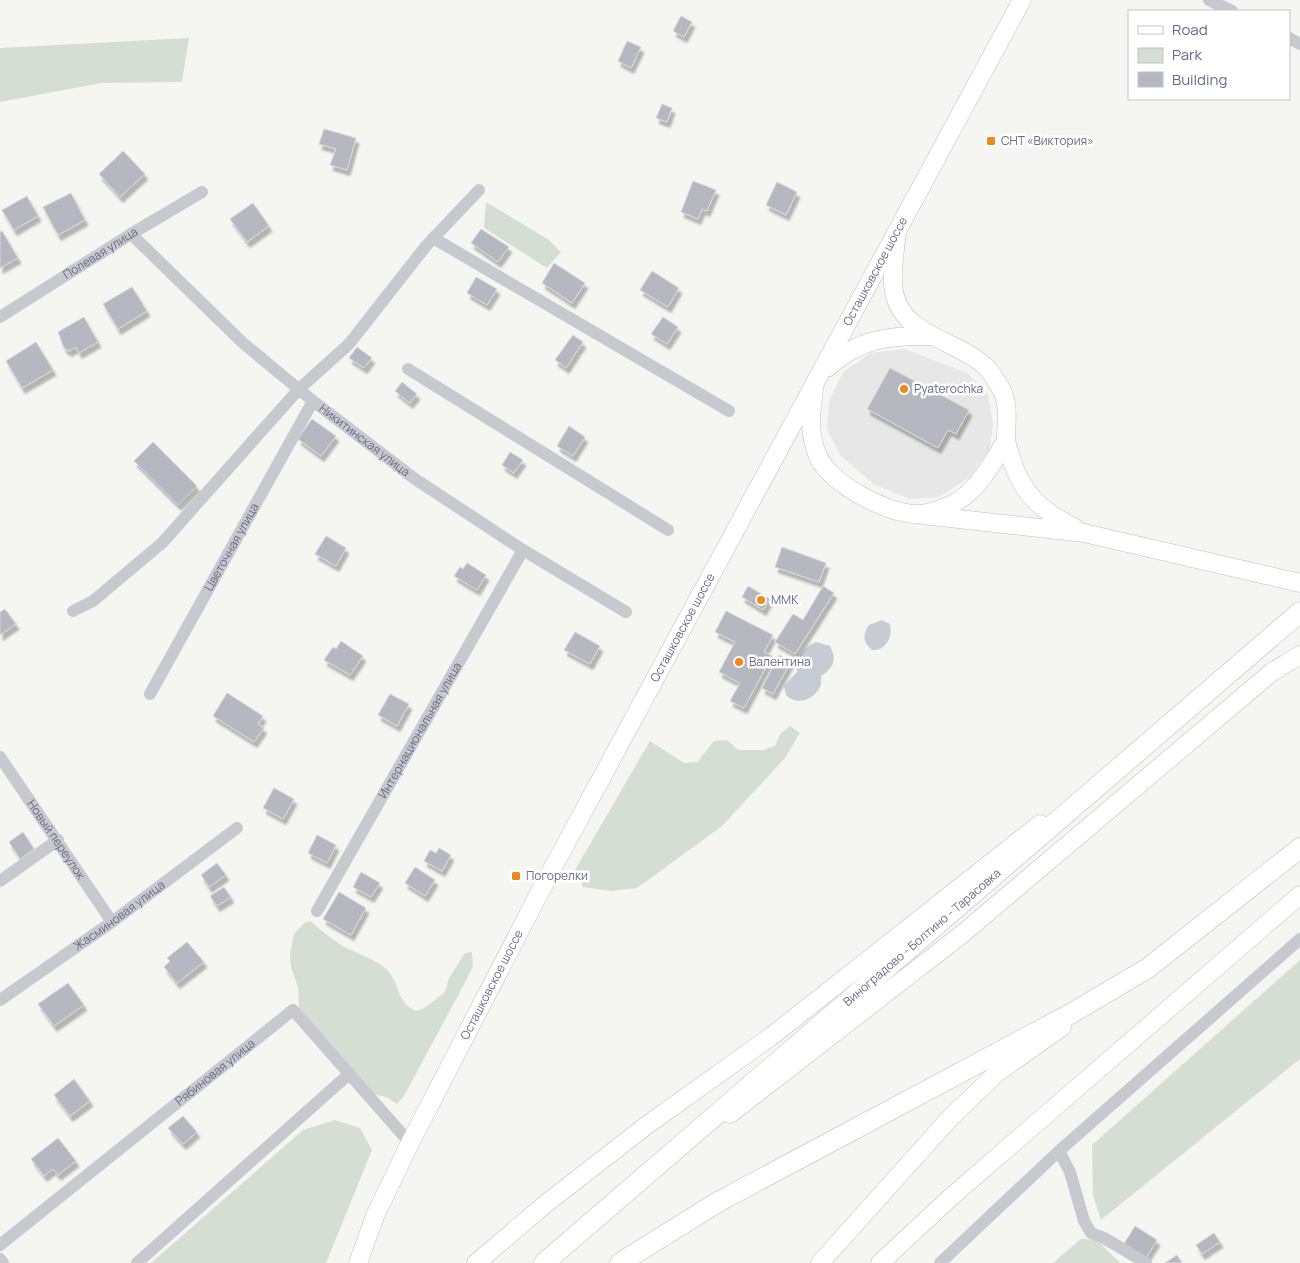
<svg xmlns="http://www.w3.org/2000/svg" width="1300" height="1263" font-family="Manrope,sans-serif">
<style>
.built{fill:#e6e7e6}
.green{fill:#d5ded3}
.water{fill:#c7ccd4}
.building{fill:#b5b8c0;stroke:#d7d8d5;filter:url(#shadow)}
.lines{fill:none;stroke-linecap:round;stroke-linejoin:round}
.secondary-casing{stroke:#bcbec4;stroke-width:19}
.primary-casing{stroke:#babcc1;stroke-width:21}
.minor{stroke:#c8c9ce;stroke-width:12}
.secondary{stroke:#fff;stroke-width:18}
.primary{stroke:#fff;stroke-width:20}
.poi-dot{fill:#ee891b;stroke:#fff;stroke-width:2}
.labels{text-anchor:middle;stroke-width:5;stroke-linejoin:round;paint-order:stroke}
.poi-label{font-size:12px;fill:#636c86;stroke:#fff;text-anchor:start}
.street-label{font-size:12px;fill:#636c86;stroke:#fff}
</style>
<defs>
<filter id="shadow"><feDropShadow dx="3" dy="5.5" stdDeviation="1" flood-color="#0004"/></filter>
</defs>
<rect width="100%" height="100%" fill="#f5f6f2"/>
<path class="built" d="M905,349L967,373L988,395L993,424L990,449L970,477L939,497L910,499L875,485L841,456L827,429L829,401L843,372L871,353Z"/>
<path class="green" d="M189,38L182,82L101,83L0,102V48Z
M486,202L549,240L561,252L547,268L484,228Z
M790,726L800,733L785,758L721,827L637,888L611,891L583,887L575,870L650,741L684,763L697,762L714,741L727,740L738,750H763L775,746L780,734Z
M310,921C320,929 330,938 341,945C355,953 374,958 386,969C400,982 396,1003 416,1011L423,1009L445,992L449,978L465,953L472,952L473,966L470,973L404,1096L397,1104L386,1097L359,1091L299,1009L298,987L291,967L290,954L294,934L304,923Z
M1300,960V1059L1101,1220L1093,1195L1092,1145Z
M335,1120L360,1128L372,1150L326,1263H151L303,1130Z
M1081,1239L1097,1240L1120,1263H1053Z"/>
<path class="water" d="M882,620L890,624C893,637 886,651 872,650C863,642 862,635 869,625Z
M816,642L830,646C837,659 834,668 821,676V685C815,699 798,707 786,695L784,686L797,672C795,658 804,647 816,642Z"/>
<path class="building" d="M681,16L692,22L684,37L673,31Z
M627,41L641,47L631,68L618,61Z
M662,104L672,108L667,122L656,118Z
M324,129L356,138L347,170L330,165L336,149L319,144Z
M123,151L145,174L120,197L99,174Z
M693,181L716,190L707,211L702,209L698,219L681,212Z
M777,182L797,192L786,215L766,205Z
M71,193L85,220L58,235L43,207Z
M27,196L38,216L14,230L2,210Z
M253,203L269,226L247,242L230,219Z
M481,229L509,247L498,262L471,243Z
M2,231L18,258L0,268V232Z
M554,263L585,283L572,303L542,283Z
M652,271L679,288L668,307L640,290Z
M476,277L497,289L487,305L467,293Z
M132,287L147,311L118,329L103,304Z
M84,317L98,342L79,353L76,347L69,351L64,348L58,332Z
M663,317L678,327L667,344L651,334Z
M573,335L583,342L566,368L555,360Z
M36,342L53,370L22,388L6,361Z
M357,347L372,358L364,368L349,358Z
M890,368L969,410L956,434L948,430L938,448L867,409Z
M402,382L417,394L410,403L395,391Z
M312,419L336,436L321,456L298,439Z
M569,426L585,437L573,456L557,446Z
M153,442L197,486L178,505L134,461Z
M510,452L523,460L514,473L502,465Z
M326,536L346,548L336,566L315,554Z
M782,547L826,563L819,582L775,567Z
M467,563L486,575L477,590L454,576L460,567L463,569Z
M748,586L770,599L763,610L742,597Z
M823,586L834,593L795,654L775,642L793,614L803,620Z
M5,609L16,624L0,635V612Z
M726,611L773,635L764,652L772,656L744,708L730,701L740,683L719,672L735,642L715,632Z
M575,632L600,646L590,664L564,650Z
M341,641L363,656L350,675L324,660L333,647L336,649Z
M779,655L791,661L773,694L762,688Z
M227,693L263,716L258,724L264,728L254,742L213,716Z
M390,694L409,704L397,726L378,715Z
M274,788L294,799L283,819L263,808Z
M23,832L34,849L20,859L9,842Z
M317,835L336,845L327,863L308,853Z
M439,848L451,855L442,871L424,861L430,850L436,853Z
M217,863L226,875L209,887L201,875Z
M415,867L435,880L425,896L405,883Z
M361,872L380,883L371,897L353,887Z
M224,887L231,897L217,906L210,896Z
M339,892L366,908L351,935L323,919Z
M187,942L204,962L177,983L164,967L170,961L167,958Z
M68,983L84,1005L54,1026L38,1004Z
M74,1079L90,1101L70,1116L54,1095Z
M183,1116L197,1132L183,1144L168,1128Z
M58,1138L76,1161L58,1175L53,1169L44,1176L31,1159Z
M1135,1226L1157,1240L1146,1258L1124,1244Z
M1214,1233L1220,1242L1202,1254L1196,1245Z
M1177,1255L1182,1263H1165Z"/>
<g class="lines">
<g class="secondary-casing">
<g id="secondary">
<path d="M896,238C895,253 892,269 893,284C896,335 954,338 985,366C991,371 996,381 1000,387C1010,403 1006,423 1006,440C1007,446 1010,452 1011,458C1023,496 1042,511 1075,528"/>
<path d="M827,368C858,339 889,335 930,336"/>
<path d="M814,389C811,414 808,432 818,456C829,483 887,514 916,514C926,515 947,507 956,502C980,488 992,463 1006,441"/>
<path d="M923,515L1084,533L1300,583"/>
<path d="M730,1114L961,935L1272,672L1300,655"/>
<path id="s8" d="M358,1263L375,1216L410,1143L543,886L1022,0"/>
<path d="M476,1263L548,1202L647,1125L773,1035L1040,824"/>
<path d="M820,1263L950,1118L997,1073L1062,1027"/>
<path d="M880,1263L951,1197L1300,895"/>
</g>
</g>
<g class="primary-casing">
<g id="primary">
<path id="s9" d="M544,1263L1300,612"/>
<path d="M620,1263L718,1202L1072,1013L1148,968L1300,848"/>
</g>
</g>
<g class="minor">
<path d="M1209,0L1232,11"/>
<path d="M1289,38L1300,44"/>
<path id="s1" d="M131,234L243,343L313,401L415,479L523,550L626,612"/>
<path d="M433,238L729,411"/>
<path id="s2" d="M0,317L131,234L202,192"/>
<path d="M408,369L668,530"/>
<path d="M73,611L93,601L162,543L299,389L349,344L426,246L479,190"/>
<path id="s3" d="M150,694L313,401"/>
<path id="s4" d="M0,757L112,922"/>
<path d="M0,881L58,840"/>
<path id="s5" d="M317,911L523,550"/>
<path id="s6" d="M0,1000L112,922L237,828"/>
<path d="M1059,1151L1070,1172L1084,1221L1091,1233L1104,1238L1146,1263"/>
<path id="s7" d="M0,1245L293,1010L410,1143"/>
<path d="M0,1259L3,1263"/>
<path d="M137,1263L349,1074"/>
<path d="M940,1263L1059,1151L1300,939"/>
</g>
<use href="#secondary" class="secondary"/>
<use href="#primary" class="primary"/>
</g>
<g class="poi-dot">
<rect x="986" y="136" width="10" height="10" rx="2.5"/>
<circle cx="904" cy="389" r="5"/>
<circle cx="761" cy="600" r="5"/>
<circle cx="739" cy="662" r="5"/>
<rect x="511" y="871" width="10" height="10" rx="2.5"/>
</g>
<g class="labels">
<g class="poi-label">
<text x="1001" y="145">СНТ «Виктория»</text>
<text x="914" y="393">Pyaterochka</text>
<text x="771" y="604">ММК</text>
<text x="749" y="666">Валентина</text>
<text x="526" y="880">Погорелки</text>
</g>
<g class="street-label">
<text dy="4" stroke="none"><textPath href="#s2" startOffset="119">Полевая улица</textPath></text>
<text dy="4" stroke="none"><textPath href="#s8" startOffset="1119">Осташковское шоссе</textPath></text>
<text dy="4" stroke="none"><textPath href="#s1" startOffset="312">Никитинская улица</textPath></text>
<text dy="4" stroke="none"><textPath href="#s3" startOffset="168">Цветочная улица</textPath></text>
<text dy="4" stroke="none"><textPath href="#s8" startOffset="714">Осташковское шоссе</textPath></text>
<text dy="4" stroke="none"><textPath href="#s5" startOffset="208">Интернациональная улица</textPath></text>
<text dy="4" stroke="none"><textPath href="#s4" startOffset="100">Новый переулок</textPath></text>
<text dy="4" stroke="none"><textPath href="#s6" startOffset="146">Жасминовая улица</textPath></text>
<text dy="4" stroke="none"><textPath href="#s9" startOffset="499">Виноградово - Болтино - Тарасовка</textPath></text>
<text dy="4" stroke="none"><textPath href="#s8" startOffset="309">Осташковское шоссе</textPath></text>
<text dy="4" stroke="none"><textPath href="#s7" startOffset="276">Рябиновая улица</textPath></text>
</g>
</g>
<rect x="1128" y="10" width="162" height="90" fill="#ffffff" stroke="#c1c4cf"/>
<rect x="1138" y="26" width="25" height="8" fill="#ffffff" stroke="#c1c4cf"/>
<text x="1172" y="35" font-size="15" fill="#636c86">Road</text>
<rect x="1138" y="48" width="25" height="15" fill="#d5ded3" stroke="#c1c4cf"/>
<text x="1172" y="60" font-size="15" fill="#636c86">Park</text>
<rect x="1138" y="72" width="25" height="15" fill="#b5b8c0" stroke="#c1c4cf"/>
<text x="1172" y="85" font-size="15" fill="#636c86">Building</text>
</svg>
